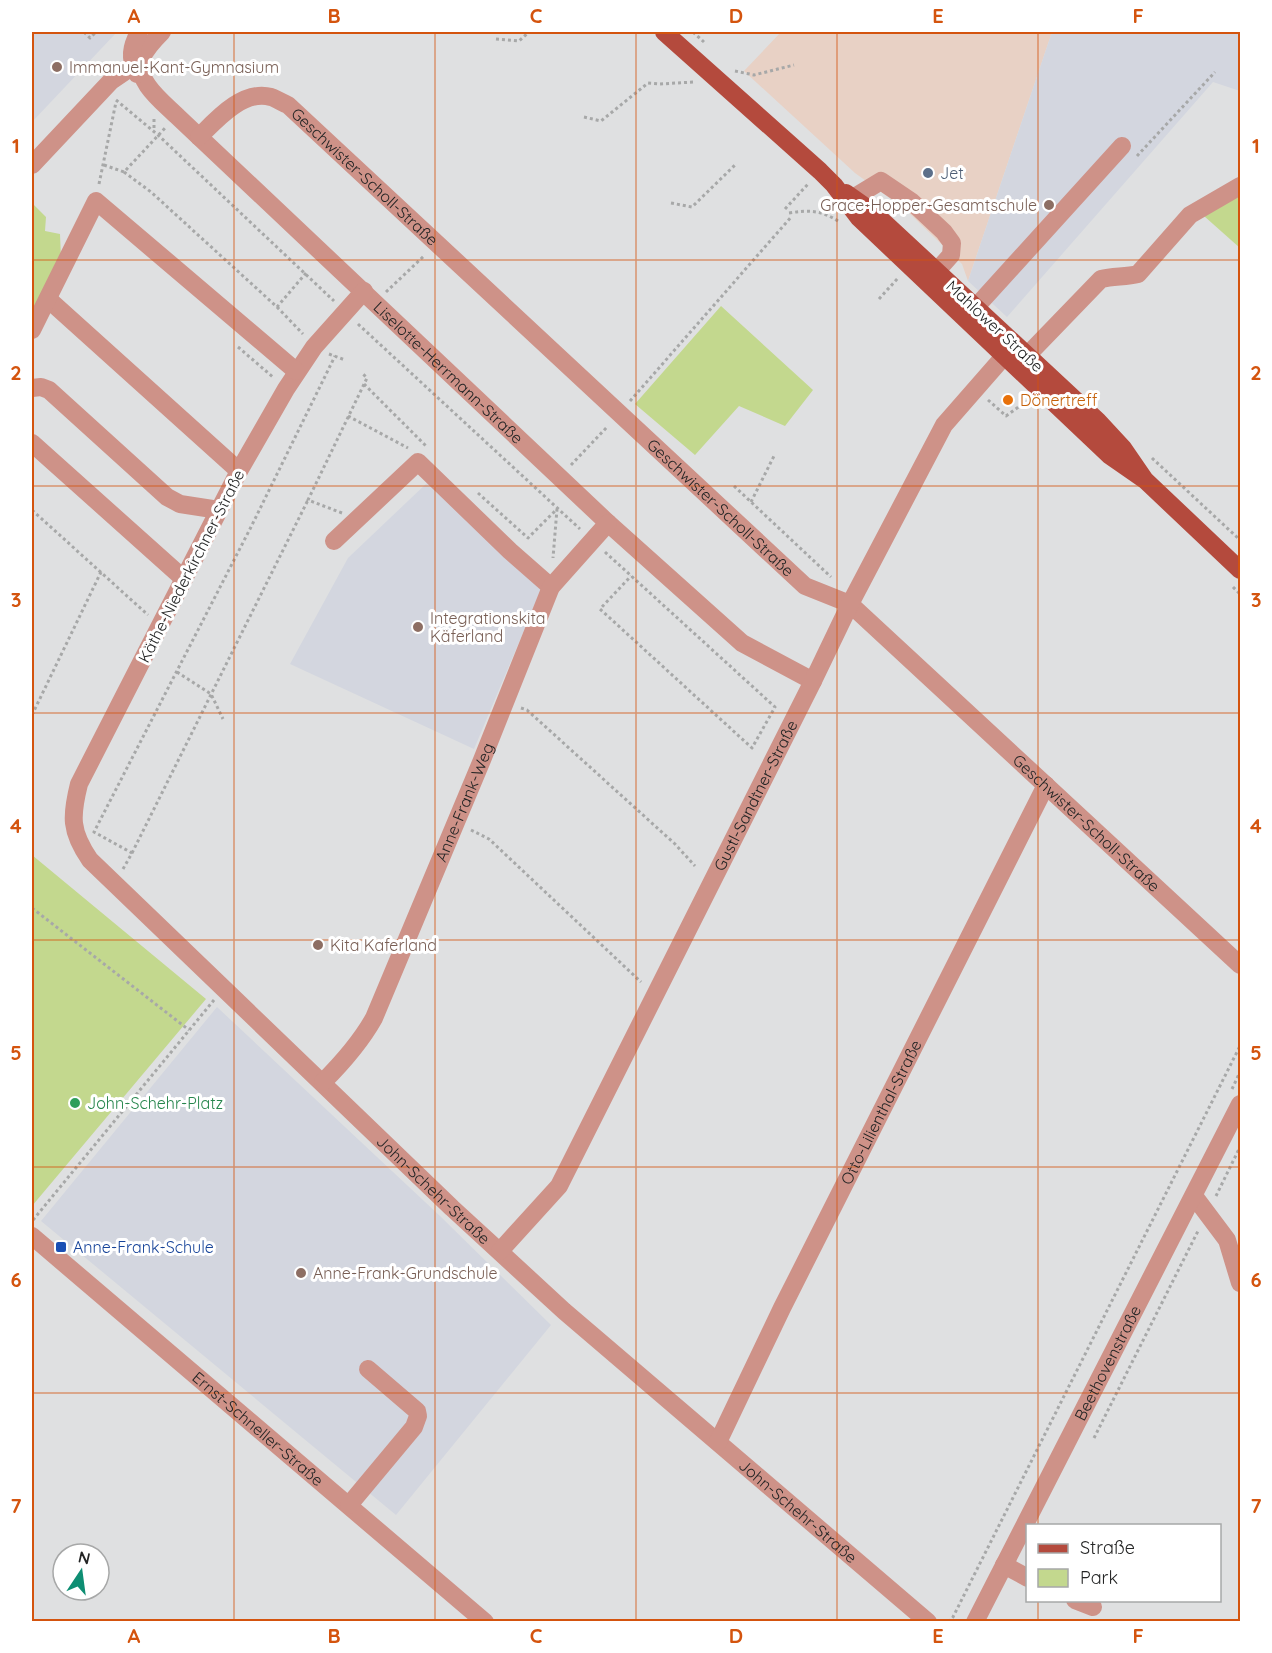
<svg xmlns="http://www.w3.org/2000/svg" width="1272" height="1653" font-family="Quicksand,sans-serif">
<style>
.commercial{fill:#e8d1c5}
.built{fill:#d3d6df}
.green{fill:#c3d88e}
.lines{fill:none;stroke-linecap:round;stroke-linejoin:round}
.path{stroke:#a7a8a8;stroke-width:3;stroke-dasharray:3 3;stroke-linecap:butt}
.minor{stroke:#ce9288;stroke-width:18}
.major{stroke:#b44a3d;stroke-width:18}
.grid{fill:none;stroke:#d4540e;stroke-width:1.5;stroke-opacity:0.55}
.education-dot{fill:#8d6e63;stroke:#fff;stroke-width:2}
.service-dot{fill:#5c6f8a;stroke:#fff;stroke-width:2}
.food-dot{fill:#e8710a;stroke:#fff;stroke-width:2}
.leisure-dot{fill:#2e9e5b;stroke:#fff;stroke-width:2}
.transit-dot{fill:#1a4fb4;stroke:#fff;stroke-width:2}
.labels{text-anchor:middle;stroke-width:6;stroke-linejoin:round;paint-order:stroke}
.education-label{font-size:16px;fill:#785e54;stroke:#fff;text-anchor:start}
.service-label{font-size:16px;fill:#4e5e75;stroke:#fff;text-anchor:start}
.street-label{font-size:16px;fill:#242525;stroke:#fff}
.food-label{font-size:16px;fill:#c56008;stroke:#fff;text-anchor:start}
.leisure-label{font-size:16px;fill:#27864d;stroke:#fff;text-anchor:start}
.transit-label{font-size:16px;fill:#164399;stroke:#fff;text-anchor:start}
.neatline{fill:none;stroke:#d4540e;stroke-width:2}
.grid-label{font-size:20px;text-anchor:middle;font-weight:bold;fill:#d4540e}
</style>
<rect width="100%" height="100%" fill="#dfe0e1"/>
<path class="commercial" d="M781,32H1052L968,281L962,264L906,210L855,173L744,71Z"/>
<path class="built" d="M32,32H117L32,122Z
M1052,32H1240V91L1213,82L1007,317L968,281Z
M428,482L541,590L474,749L290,664L348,558Z
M217,1007L440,1216L551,1325L396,1515L41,1221Z"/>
<path class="green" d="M1240,195V248L1204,216Z
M32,203L46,217L45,231L60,234L61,258L32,317Z
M721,306L813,390L785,426L739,406L695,455L635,404Z
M32,855L206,999L32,1206Z"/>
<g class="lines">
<path class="path" d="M84,32L90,38L96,32
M693,32L704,42
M496,39L519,41L529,32
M735,71L754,75L794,65
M116,100L158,135L334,301
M584,117L601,121L648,83L660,84L694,82
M154,119V132
M1137,156L1215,72
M104,165L124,172L166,127
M124,172L151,192L277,307L306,273
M99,184L116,102
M671,203L692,207L736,164
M785,209L808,184
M789,213C808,210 821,210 838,221
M386,292L425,255
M879,299L898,278
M277,307L303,334
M358,324L580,529
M238,347L274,378
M329,354L345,360
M364,384L426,446
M988,400L1006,416L1027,401
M630,401L792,216
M348,416L408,448
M1152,458L1240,540
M571,465L608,426
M734,486L831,577
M478,493L528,538L557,509L553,558
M751,502L774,456
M32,510L148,615
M342,513L308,500L367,378L362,373
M605,552L775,707L752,748L600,609L631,576
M1233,587L1240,594
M177,672L211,694L223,719
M521,708L527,710L675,844L695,866
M32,715L101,572
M471,830L489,839L641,982
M132,853L308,500
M123,869L132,853L94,832L251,527L335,356
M32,908L189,1030
M1232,1089L1240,1072
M1216,1196L1240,1147
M33,1220L214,1000
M1094,1438L1199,1229
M948,1622L953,1617L1240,1046"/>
<g class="minor">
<path id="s1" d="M162,32C155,39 146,48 142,58C134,81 163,102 177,116L608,523L742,643L813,681"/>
<path d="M137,74C129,58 131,47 139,32"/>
<path id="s2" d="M199,137C216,120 243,89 271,97C277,99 283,103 288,105L805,586L850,604L1240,965"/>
<path d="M32,165L111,81L133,66"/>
<path d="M853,198L881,181L912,202L944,232L952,243L951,255L927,282"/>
<path id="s3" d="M364,291L314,347L286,389L239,471L79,784C71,816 70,831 90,860L452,1208L564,1311L928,1622"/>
<path d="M48,299L239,471"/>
<path d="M975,308L1122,146"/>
<path d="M32,330L96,201L296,371"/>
<path d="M1017,366L1101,279C1113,276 1126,277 1138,274L1190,215L1240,186"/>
<path d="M32,388L41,387L49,390L167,497L180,504L219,510"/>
<path d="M32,443L184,579"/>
<path d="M334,541L418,462L510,551L551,587"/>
<path id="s4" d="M323,1082C343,1062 360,1043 374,1018L482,760L551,587L608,523"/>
<path d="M1194,1196L1227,1240L1240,1283"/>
<path id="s5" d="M32,1236L485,1622"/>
<path id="s6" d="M500,1251L559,1186L813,681L850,604L944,425L1014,345"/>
<path id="s7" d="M718,1442L782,1308L1046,785"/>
<path d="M349,1505L414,1427L418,1416L417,1411L368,1369"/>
<path d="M1004,1565L1028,1578"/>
<path d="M1075,1600L1093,1607"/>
<path id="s8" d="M975,1622L1240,1104"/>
</g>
<path class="major" d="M664,32L820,171L834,185L859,218L1109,455L1145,480
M846,193L873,212L1098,421L1123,448L1145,480L1240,570"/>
</g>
<path class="grid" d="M234,32V1622M435,32V1622M636,32V1622M837,32V1622M1038,32V1526M32,260H1240M32,486H1240M32,713H1240M32,940H1240M32,1167H1240M32,1393H1240M1038,1600V1622"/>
<g class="education-dot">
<circle cx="57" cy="67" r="6"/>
<circle cx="1049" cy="205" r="6"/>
<circle cx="418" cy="627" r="6"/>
<circle cx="318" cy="945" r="6"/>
<circle cx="301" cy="1273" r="6"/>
</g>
<circle class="service-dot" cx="928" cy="173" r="6"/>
<circle class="food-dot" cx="1008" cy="400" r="6"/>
<circle class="leisure-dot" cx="75" cy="1103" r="6"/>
<rect class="transit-dot" x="55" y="1241" width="12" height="12" rx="3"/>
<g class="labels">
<g class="education-label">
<text x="69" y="73">Immanuel-Kant-Gymnasium</text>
<text x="1037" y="211" text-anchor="end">Grace-Hopper-Gesamtschule</text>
<text x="430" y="624">Integrationskita<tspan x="430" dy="18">Käferland</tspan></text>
<text x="330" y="951">Kita Kaferland</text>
<text x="313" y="1279">Anne-Frank-Grundschule</text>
</g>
<g class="service-label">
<text x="940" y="179">Jet</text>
</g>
<g class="street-label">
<text dy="6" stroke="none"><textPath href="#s2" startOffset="210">Geschwister-Scholl-Straße</textPath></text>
<text transform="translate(995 326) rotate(43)" y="6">Mahlower Straße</text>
<text dy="6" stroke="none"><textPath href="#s1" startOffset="478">Liselotte-Herrmann-Straße</textPath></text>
<text dy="6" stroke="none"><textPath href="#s2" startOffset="696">Geschwister-Scholl-Straße</textPath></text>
<text transform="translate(191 566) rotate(-63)" y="6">Käthe-Niederkirchner-Straße</text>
<text dy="6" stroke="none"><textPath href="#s6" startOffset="525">Gustl-Sandtner-Straße</textPath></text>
<text dy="6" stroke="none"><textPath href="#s4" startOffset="316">Anne-Frank-Weg</textPath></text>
<text dy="6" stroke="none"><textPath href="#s2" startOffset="1182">Geschwister-Scholl-Straße</textPath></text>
<text dy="6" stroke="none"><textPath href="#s7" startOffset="368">Otto-Lilienthal-Straße</textPath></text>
<text dy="6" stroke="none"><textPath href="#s3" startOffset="1128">John-Schehr-Straße</textPath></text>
<text dy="6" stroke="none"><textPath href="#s8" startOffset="291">Beethovenstraße</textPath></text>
<text dy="6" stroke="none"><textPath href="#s5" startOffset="297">Ernst-Schneller-Straße</textPath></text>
<text dy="6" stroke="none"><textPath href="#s3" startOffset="1614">John-Schehr-Straße</textPath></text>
</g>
<g class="food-label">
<text x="1020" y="406">Dönertreff</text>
</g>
<g class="leisure-label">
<text x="87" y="1109">John-Schehr-Platz</text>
</g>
<g class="transit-label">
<text x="73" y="1253">Anne-Frank-Schule</text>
</g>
</g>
<rect width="1272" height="1653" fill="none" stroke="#ffffff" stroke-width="66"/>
<rect x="1026" y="1524" width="195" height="78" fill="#ffffff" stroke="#a7a8a8" stroke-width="1.5"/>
<rect x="1038" y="1544" width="30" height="9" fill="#b44a3d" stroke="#a7a8a8" stroke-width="1.5"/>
<text x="1080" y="1554" font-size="18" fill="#242525">Straße</text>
<rect x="1038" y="1569" width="30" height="18" fill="#c3d88e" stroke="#a7a8a8" stroke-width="1.5"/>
<text x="1080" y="1584" font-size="18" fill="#242525">Park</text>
<g transform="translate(81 1572) rotate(13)"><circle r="28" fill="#ffffff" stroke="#a7a8a8" stroke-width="1.5"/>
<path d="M0-4.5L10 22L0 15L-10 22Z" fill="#0e8e73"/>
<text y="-9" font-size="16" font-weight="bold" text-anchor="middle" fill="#242525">N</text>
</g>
<rect x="33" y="33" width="1206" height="1587" class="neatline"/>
<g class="grid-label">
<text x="134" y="23">A</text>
<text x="334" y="23">B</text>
<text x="536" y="23">C</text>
<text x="736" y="23">D</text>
<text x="938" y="23">E</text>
<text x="1138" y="23">F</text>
<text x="16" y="153">1</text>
<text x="1256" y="153">1</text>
<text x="16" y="380">2</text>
<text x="1256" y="380">2</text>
<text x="16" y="607">3</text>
<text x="1256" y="607">3</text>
<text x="16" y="833">4</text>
<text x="1256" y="833">4</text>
<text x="16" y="1060">5</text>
<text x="1256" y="1060">5</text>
<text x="16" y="1287">6</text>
<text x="1256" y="1287">6</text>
<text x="16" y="1513">7</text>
<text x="1256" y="1513">7</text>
<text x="134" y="1643">A</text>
<text x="334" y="1643">B</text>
<text x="536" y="1643">C</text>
<text x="736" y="1643">D</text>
<text x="938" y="1643">E</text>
<text x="1138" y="1643">F</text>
</g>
</svg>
